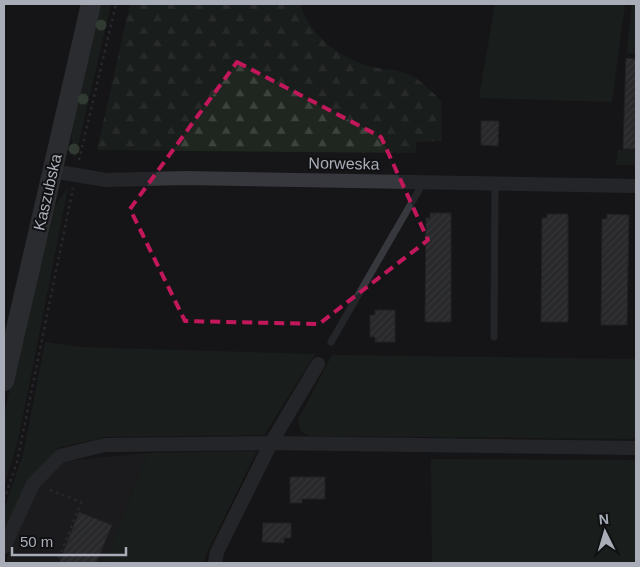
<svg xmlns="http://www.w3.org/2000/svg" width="640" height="567" font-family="Arial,sans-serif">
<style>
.built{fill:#222225}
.green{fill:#1e261f}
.forest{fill:url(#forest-firs)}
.building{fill:url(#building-hatch);stroke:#303034}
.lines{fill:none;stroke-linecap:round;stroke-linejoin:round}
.path{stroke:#3d3f44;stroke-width:2.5;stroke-dasharray:2.5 4;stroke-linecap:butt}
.service{stroke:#37383d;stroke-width:7}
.minor{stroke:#37383d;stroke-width:14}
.secondary{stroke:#45474d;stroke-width:20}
.tree{fill:#506452}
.marked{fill:none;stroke:#c2185b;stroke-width:4;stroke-dasharray:10 6;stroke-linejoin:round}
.labels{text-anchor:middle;stroke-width:4;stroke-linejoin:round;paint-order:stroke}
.street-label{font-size:16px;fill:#a8adb8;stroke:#111113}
</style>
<defs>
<pattern id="forest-firs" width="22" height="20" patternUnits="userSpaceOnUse" patternTransform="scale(1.25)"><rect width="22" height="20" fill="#1e261f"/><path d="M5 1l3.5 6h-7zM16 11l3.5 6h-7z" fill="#3c433d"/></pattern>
<pattern id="building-hatch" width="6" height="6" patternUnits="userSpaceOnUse" patternTransform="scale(1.25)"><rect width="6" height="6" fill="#404145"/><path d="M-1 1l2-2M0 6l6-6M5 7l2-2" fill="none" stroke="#595a5e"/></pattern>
</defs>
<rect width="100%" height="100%" fill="#161618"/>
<path class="built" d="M147,453L105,563H5L42,473L58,462Z"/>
<path class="green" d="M99,4H111L75,159C63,135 92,33 99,4Z
M495,4H625L612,102L479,98Z
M632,4H636V54L627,53Z
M618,150H636V165H616Z
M68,188L19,436L4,488V422L6,405L53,209Z
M45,342L80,347L315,354L264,435L105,437L58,448L28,480L4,535V509L23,455Z
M332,355L636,359V439L310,436L301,432L298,420Z
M257,451L205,556V563H105L147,453Z
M431,459L636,460V563H432Z"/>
<path class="forest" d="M130,4H300C311,38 343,61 378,68C387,70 397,69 405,73C420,78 430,90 441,101L442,141L416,142V153L97,150Z"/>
<path class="building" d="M626,58L636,59V149H623Z
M481,121H499L498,146L481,145Z
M430,213H451V322H425L426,218H430Z
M547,214H568V322H541L542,218H547Z
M607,214L629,215L627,325H601L602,219H607Z
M375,310H395V342H375V337H370V315H375Z
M290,477H325V499H302V503H290Z
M79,512L112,525L96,563H59Z
M263,523H291V538H284V543L262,542Z"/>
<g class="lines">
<path class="path" d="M79,160L116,4
M50,490L81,502L57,563
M4,500L17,462L73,188"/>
<path class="service" d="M494,337L495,184
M331,342L423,183"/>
<path class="minor" d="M52,171L106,180L185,178L636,186
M4,547L33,484L60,456L105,445L271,443L636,448
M215,563L217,552L271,443L318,364"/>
<path class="secondary" d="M4,381L91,4"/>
</g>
<g class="tree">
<circle cx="101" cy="25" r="5.5"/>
<circle cx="83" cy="99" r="5.5"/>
<circle cx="74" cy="149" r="5.5"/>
</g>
<path d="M0 0H640V567H0ZM237,62L381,137L428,240L319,324L185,321L130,209Z" fill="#161618" fill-opacity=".55" fill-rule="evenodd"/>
<path class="marked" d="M237,62L381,137L428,240L319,324L185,321L130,209Z"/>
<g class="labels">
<g class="street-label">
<text transform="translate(344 163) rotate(1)" y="6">Norweska</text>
<text transform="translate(47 192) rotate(-77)" y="6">Kaszubska</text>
</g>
</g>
<rect width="640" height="567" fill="none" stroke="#a8adb8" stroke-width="10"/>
<g transform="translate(605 532) rotate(355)" stroke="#111113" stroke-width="4" paint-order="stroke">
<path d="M0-4L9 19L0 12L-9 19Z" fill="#a8adb8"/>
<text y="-8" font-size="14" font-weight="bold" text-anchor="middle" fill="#a8adb8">N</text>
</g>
<path d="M12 547v8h114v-8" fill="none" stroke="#a8adb8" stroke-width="2.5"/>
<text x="20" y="547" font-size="15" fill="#a8adb8" stroke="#111113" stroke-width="4" paint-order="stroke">50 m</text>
</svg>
